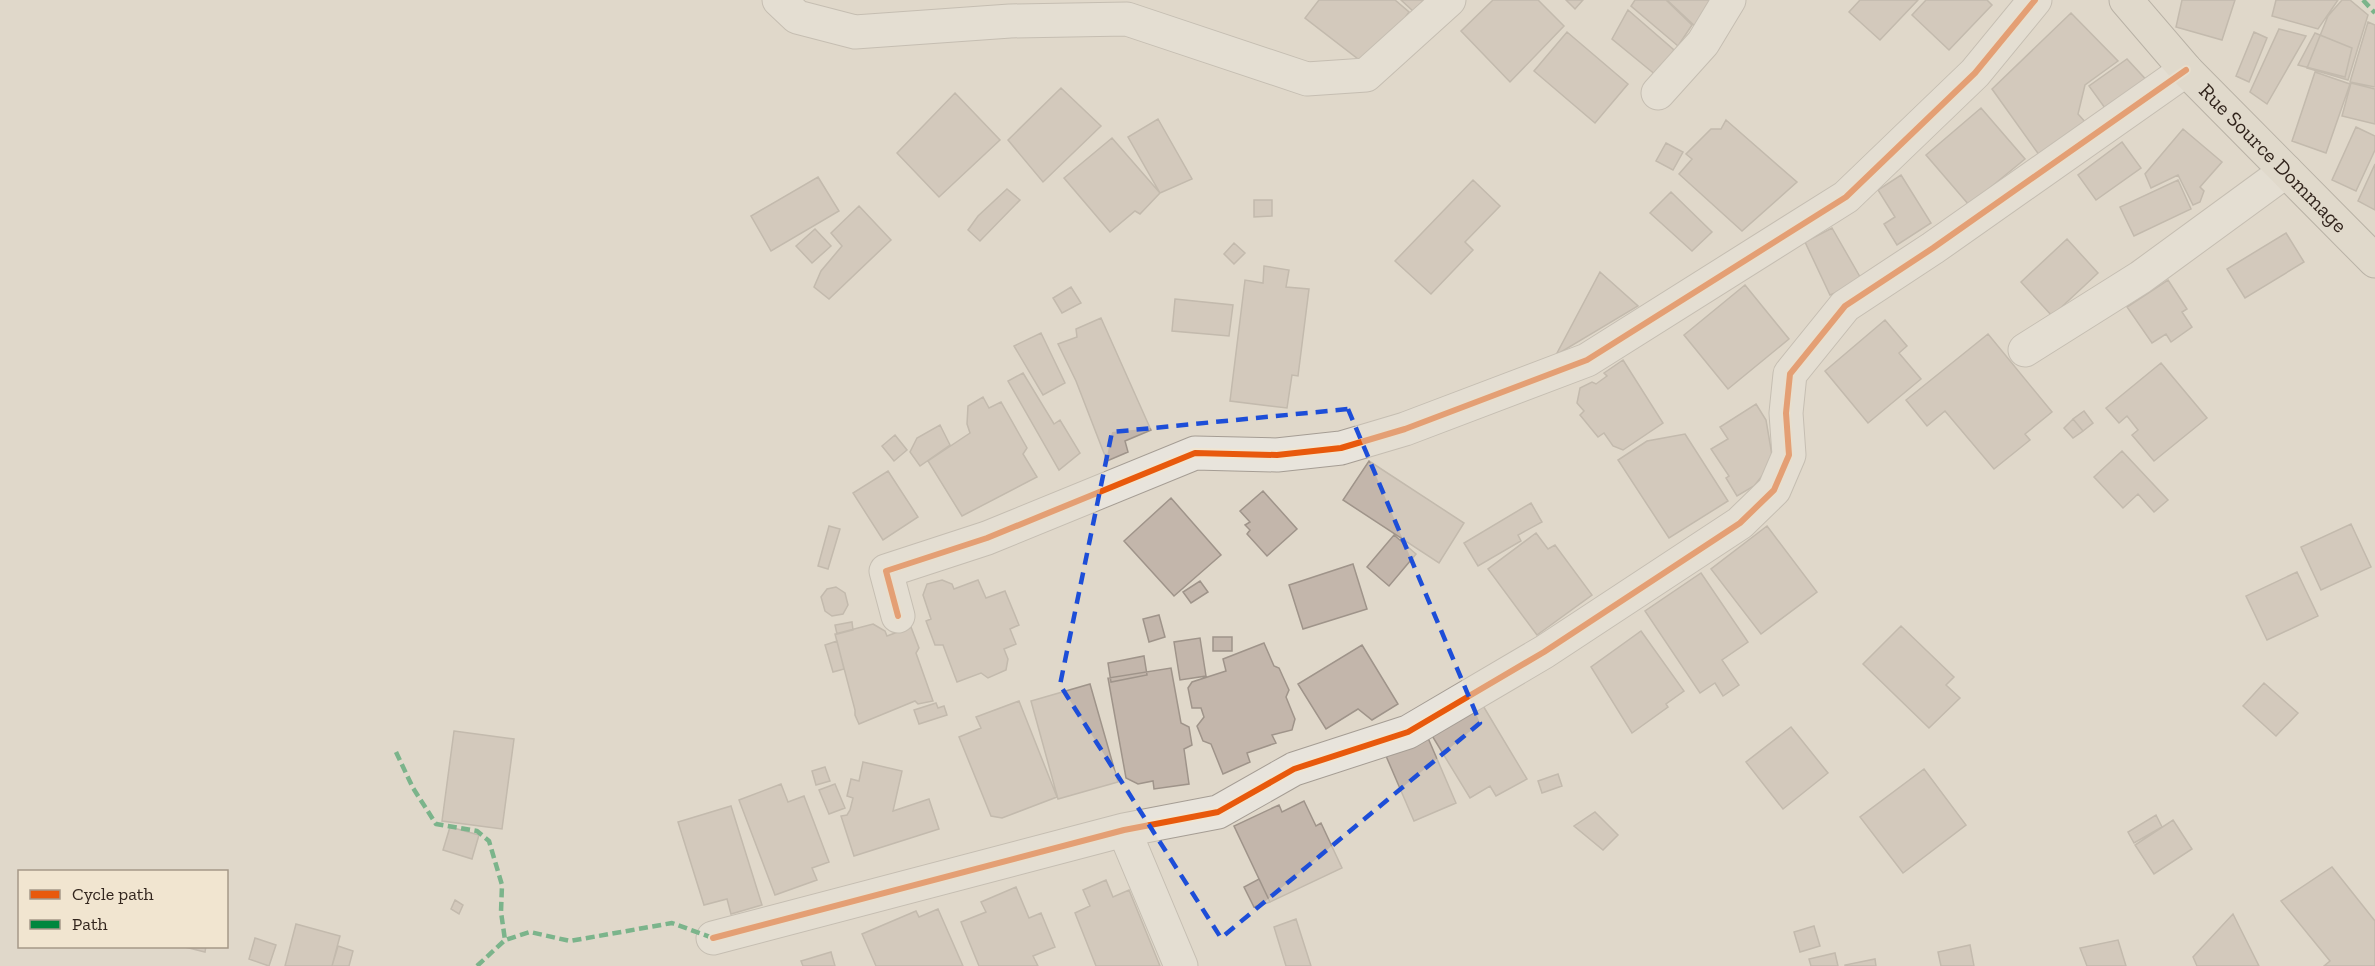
<svg xmlns="http://www.w3.org/2000/svg" width="2375" height="966" font-family="'Zilla Slab',serif">
<style>
.building{fill:#c3b6ab;stroke:#9f948a;stroke-width:1.5}
.lines{fill:none;stroke-linecap:round;stroke-linejoin:round}
.minor-casing{stroke:#a59d94;stroke-width:35}
.major-casing{stroke:#8a837a;stroke-width:35}
.minor{stroke:#e8e4dc;stroke-width:33}
.major{stroke:#e0d9cd;stroke-width:33}
.quiet{stroke:#00873e;stroke-width:4.5;stroke-dasharray:9 4.5;stroke-linecap:butt}
.cycleway-casing{stroke:#f1e5d0;stroke-width:10}
.cycleway{stroke:#e8590c;stroke-width:6}
.marked{fill:none;stroke:#1d4ed8;stroke-width:4.5;stroke-dasharray:12 8;stroke-linejoin:round}
.labels{text-anchor:middle;stroke-width:5;stroke-linejoin:round;paint-order:stroke}
.street-label{font-size:21px;fill:#32251d;stroke:#f1e5d0}
</style>
<rect width="100%" height="100%" fill="#e0d8ca"/>
<path class="building" d="M1319,0H1395L1409,12L1393,35L1362,62L1305,18Z
M1401,0H1424L1414,12Z
M1493,0H1538L1564,26L1510,82L1461,31Z
M1566,0H1583L1575,9Z
M1635,0H1666L1692,25L1678,46L1631,6Z
M1667,0H1718L1698,29Z
M1860,0H1918L1880,40L1849,12Z
M1926,0H1987L1992,5L1949,50L1912,15Z
M2182,0H2235L2222,40L2176,27Z
M2276,0H2338L2318,29L2272,16Z
M2342,0H2350L2368,15L2348,80L2307,68L2328,16Z
M1628,10L1674,50L1657,76L1612,39Z
M2071,13L2118,61L2085,85L2078,114L2087,124L2042,159L1992,89Z
M2368,22L2375,25V87L2350,82Z
M2279,29L2306,36L2267,104L2250,92Z
M1567,32L1628,84L1595,123L1534,71Z
M2254,32L2267,38L2249,82L2236,76Z
M2315,33L2352,48L2345,77L2298,65Z
M2127,59L2151,85L2110,115L2089,86Z
M2315,72L2350,84L2326,153L2292,141Z
M2351,83L2375,89V124L2342,116Z
M1061,88L1101,126L1043,182L1008,140Z
M955,93L1000,140L939,197L897,153Z
M1981,108L2025,159L1969,205L1926,155Z
M1158,119L1192,179L1160,193L1128,137Z
M1726,120L1797,182L1742,231L1679,174L1692,159L1686,154L1711,129H1721Z
M2356,127L2375,136V150L2356,191L2332,180Z
M2183,129L2222,162L2200,187L2204,191L2200,202L2193,205L2178,175L2151,188L2145,174Z
M1112,138L1160,193L1140,214L1135,211L1110,232L1064,178Z
M2122,142L2141,168L2096,200L2078,175Z
M1666,143L1683,152L1673,170L1656,161Z
M2375,164V210L2358,201Z
M1901,175L1931,223L1897,245L1884,224L1895,217L1878,190Z
M818,177L839,211L771,251L751,216Z
M1473,180L1500,206L1465,242L1473,250L1431,294L1395,261Z
M2178,180L2191,209L2134,236L2120,207Z
M1007,189L1020,200L980,241L968,230L978,216Z
M1671,192L1712,232L1692,251L1650,213Z
M1254,200H1272V216L1254,217Z
M859,206L891,240L829,299L814,287L821,271L842,246L831,233Z
M1832,228L1863,282L1830,295L1805,242Z
M815,229L831,246L812,263L796,246Z
M2286,233L2304,262L2245,298L2227,269Z
M2067,239L2098,273L2052,316L2021,282Z
M1234,243L1245,253L1234,264L1224,254Z
M1264,266L1289,270L1286,287L1309,289L1298,376L1292,375L1287,408L1230,401L1245,280L1263,283Z
M1600,272L1638,306L1556,355Z
M2168,280L2187,309L2182,312L2192,327L2171,342L2166,334L2152,343L2127,307Z
M1745,285L1789,339L1728,389L1684,335Z
M1071,287L1081,303L1062,313L1053,298Z
M1175,299L1233,305L1229,336L1172,331Z
M1101,318L1151,430L1125,441L1128,452L1107,461L1076,381L1058,344L1077,337L1076,329Z
M1885,320L1907,346L1899,353L1921,379L1868,423L1825,371Z
M1041,333L1065,383L1043,395L1014,346Z
M1988,334L2052,412L2025,434L2030,440L1994,469L1945,411L1927,426L1906,400Z
M1623,360L1663,423L1623,450L1613,446L1604,433L1598,437L1580,415L1584,411L1577,403L1580,388L1592,382L1596,384L1607,376L1604,373Z
M2161,363L2207,418L2154,461L2132,435L2138,430L2127,416L2119,423L2106,408Z
M1023,373L1054,424L1060,420L1080,453L1059,470L1008,381Z
M983,397L989,408L1001,402L1027,448L1023,454L1037,477L962,516L928,461L970,433L967,424L968,406Z
M1756,404L1766,420L1772,455L1766,471L1754,486L1737,496L1726,478L1729,476L1711,449L1728,439L1720,427Z
M2084,411L2093,423L2083,431L2073,419Z
M2073,419L2083,431L2073,438L2064,428Z
M940,425L950,445L920,466L910,452L917,438Z
M1685,434L1728,501L1669,538L1618,460L1647,441Z
M895,435L907,450L894,461L882,446Z
M2122,451L2168,500L2154,512L2138,494L2123,508L2094,477Z
M1369,461L1464,523L1439,563L1343,500Z
M888,471L918,517L883,540L853,493Z
M1263,491L1297,529L1267,556L1247,534L1250,530L1245,525L1250,522L1240,511Z
M1171,498L1221,555L1174,596L1124,541Z
M1531,503L1542,522L1518,535L1521,541L1478,566L1464,543Z
M2351,524L2371,567L2321,590L2301,547Z
M829,526L840,529L828,569L818,566Z
M1767,526L1817,592L1761,634L1711,569Z
M1536,533L1548,549L1555,545L1592,595L1537,635L1488,569Z
M1394,535L1416,554L1389,586L1367,567Z
M1353,564L1367,609L1303,629L1289,585Z
M2297,572L2318,616L2267,640L2246,596Z
M1701,573L1748,642L1722,660L1739,685L1723,696L1715,683L1700,693L1645,611Z
M942,580L952,584L954,589L978,580L986,598L1005,591L1019,625L1010,629L1016,644L1004,649L1008,659L1006,670L988,678L981,673L957,682L943,645H935L926,621L931,619L923,595L927,584Z
M1200,581L1208,592L1191,603L1183,592Z
M836,587L845,593L848,605L843,614L832,616L825,611L821,597L827,589Z
M1159,615L1165,637L1149,642L1143,619Z
M852,622L853,630L837,634L835,625Z
M873,624L885,631L887,636L911,627L919,648L916,653L933,701L918,704L915,701L859,724L855,715V710L835,634Z
M1901,626L1954,677L1946,685L1960,698L1929,728L1863,664Z
M1641,631L1684,691L1666,704L1668,707L1632,733L1591,667Z
M1213,637H1232V651H1213Z
M1200,638L1206,676L1180,680L1174,642Z
M837,641L844,669L833,672L825,645Z
M1264,643L1274,666L1279,668L1289,690L1286,697L1295,719L1292,730L1272,735L1276,743L1247,753L1250,762L1223,774L1211,744L1203,741L1197,726L1204,717L1201,708H1192L1188,688L1192,682L1226,671L1223,659Z
M1362,645L1398,704L1372,720L1358,709L1326,729L1298,684Z
M1144,656L1147,675L1111,682L1108,663Z
M1171,668L1181,723L1189,727L1192,745L1184,749L1189,784L1154,789L1153,781L1138,784L1126,778L1108,678Z
M2264,683L2298,713L2276,736L2243,706Z
M1090,684L1118,782L1058,799L1031,701Z
M1019,701L1057,797L1002,818L991,816L959,737L981,728L976,717Z
M936,703L938,708L944,706L947,715L919,724L914,710Z
M1482,704L1527,779L1496,796L1490,786L1470,798L1431,734Z
M1791,727L1828,773L1783,809L1746,762Z
M454,731L514,739L502,829L442,821Z
M1425,731L1456,803L1414,821L1383,749Z
M863,762L902,771L893,811L929,799L939,829L854,856L841,816L847,815L850,810L853,798L847,796L851,779L859,781Z
M825,767L830,781L816,785L812,771Z
M1924,769L1966,825L1903,873L1860,817Z
M1558,774L1562,786L1542,793L1538,781Z
M781,784L788,802L804,796L829,862L812,868L817,880L775,895L739,800Z
M835,784L845,808L829,814L819,790Z
M1304,801L1316,826L1321,823L1342,868L1270,902L1234,826L1279,805L1282,812Z
M731,806L762,905L731,914L727,899L704,905L678,822Z
M1595,812L1618,835L1603,850L1574,826Z
M2156,815L2162,827L2134,843L2128,832Z
M2173,820L2192,849L2154,874L2135,845Z
M450,827L479,835L472,859L443,850Z
M2332,867L2375,921V966H2324L2330,961L2281,901Z
M1259,879L1270,902L1254,907L1244,887Z
M1106,880L1113,897L1129,890L1160,966H1096L1075,913L1090,906L1083,890Z
M1016,887L1029,918L1041,913L1055,947L1033,956L1038,966H979L961,922L986,912L981,902Z
M455,900L463,905L459,914L451,909Z
M938,909L963,966H876L862,934L916,911L919,917Z
M2233,914L2259,966H2197L2193,957Z
M1296,919L1311,966H1286L1274,927Z
M296,924L340,936L332,966H285Z
M1814,926L1820,946L1800,952L1794,932Z
M255,938L276,945L269,966L249,959Z
M2118,940L2126,966H2087L2080,948Z
M1970,945L1974,966H1941L1938,952Z
M181,946H206L205,952Z
M338,946L353,951L349,966H332Z
M831,952L835,966H803L801,961Z
M1835,953L1838,966H1811L1809,959Z
M1875,959L1876,966H1845V965Z"/>
<g class="lines">
<g class="minor-casing">
<path id="minor" d="M779,0L797,17L855,32L1010,21L1127,19L1307,79L1366,75L1449,0
M1658,93L1703,43L1729,0
M2025,350L2141,277L2286,171
M898,616L886,571L987,538L1195,453L1277,455L1341,448L1405,429L1587,360L1846,197L1975,73L2035,0
M1124,830L1181,966
M713,938L1124,830L1218,812L1294,769L1408,732L1544,652L1740,523L1774,490L1789,455L1786,413L1790,374L1845,306L1933,248L2186,70"/>
</g>
<g class="major-casing">
<g id="major">
<path id="s1" d="M2126,0L2186,70L2375,261"/>
</g>
</g>
<use href="#minor" class="minor"/>
<use href="#major" class="major"/>
<path class="quiet" d="M2363,0L2375,13
M396,752L413,788L436,824L477,831L489,841L502,885L501,912L505,940
M477,966L505,940L530,932L570,941L672,923L713,938"/>
<g class="cycleway-casing">
<path id="cycleway" d="M898,616L886,571L987,538L1195,453L1277,455L1341,448L1405,429L1587,360L1846,197L1975,73L2035,0
M713,938L1124,830L1218,812L1294,769L1408,732L1544,652L1740,523L1774,490L1789,455L1786,413L1790,374L1845,306L1933,248L2186,70"/>
</g>
<use href="#cycleway" class="cycleway"/>
</g>
<path d="M0 0H2375V966H0ZM1348,409L1480,723L1221,938L1060,685L1112,432Z" fill="#e0d8ca" fill-opacity=".55" fill-rule="evenodd"/>
<path class="marked" d="M1348,409L1480,723L1221,938L1060,685L1112,432Z"/>
<g class="labels">
<g class="street-label">
<text dy="7" stroke="none"><textPath href="#s1" startOffset="216">Rue Source Dommage</textPath></text>
</g>
</g>
<rect x="18" y="870" width="210" height="78" fill="#f1e5d0" stroke="#a59888" stroke-width="1.5"/>
<rect x="30" y="890" width="30" height="9" fill="#e8590c" stroke="#a59888" stroke-width="1.5"/>
<text x="72" y="900" font-size="18" fill="#32251d">Cycle path</text>
<rect x="30" y="920" width="30" height="9" fill="#00873e" stroke="#a59888" stroke-width="1.5"/>
<text x="72" y="930" font-size="18" fill="#32251d">Path</text>
</svg>
